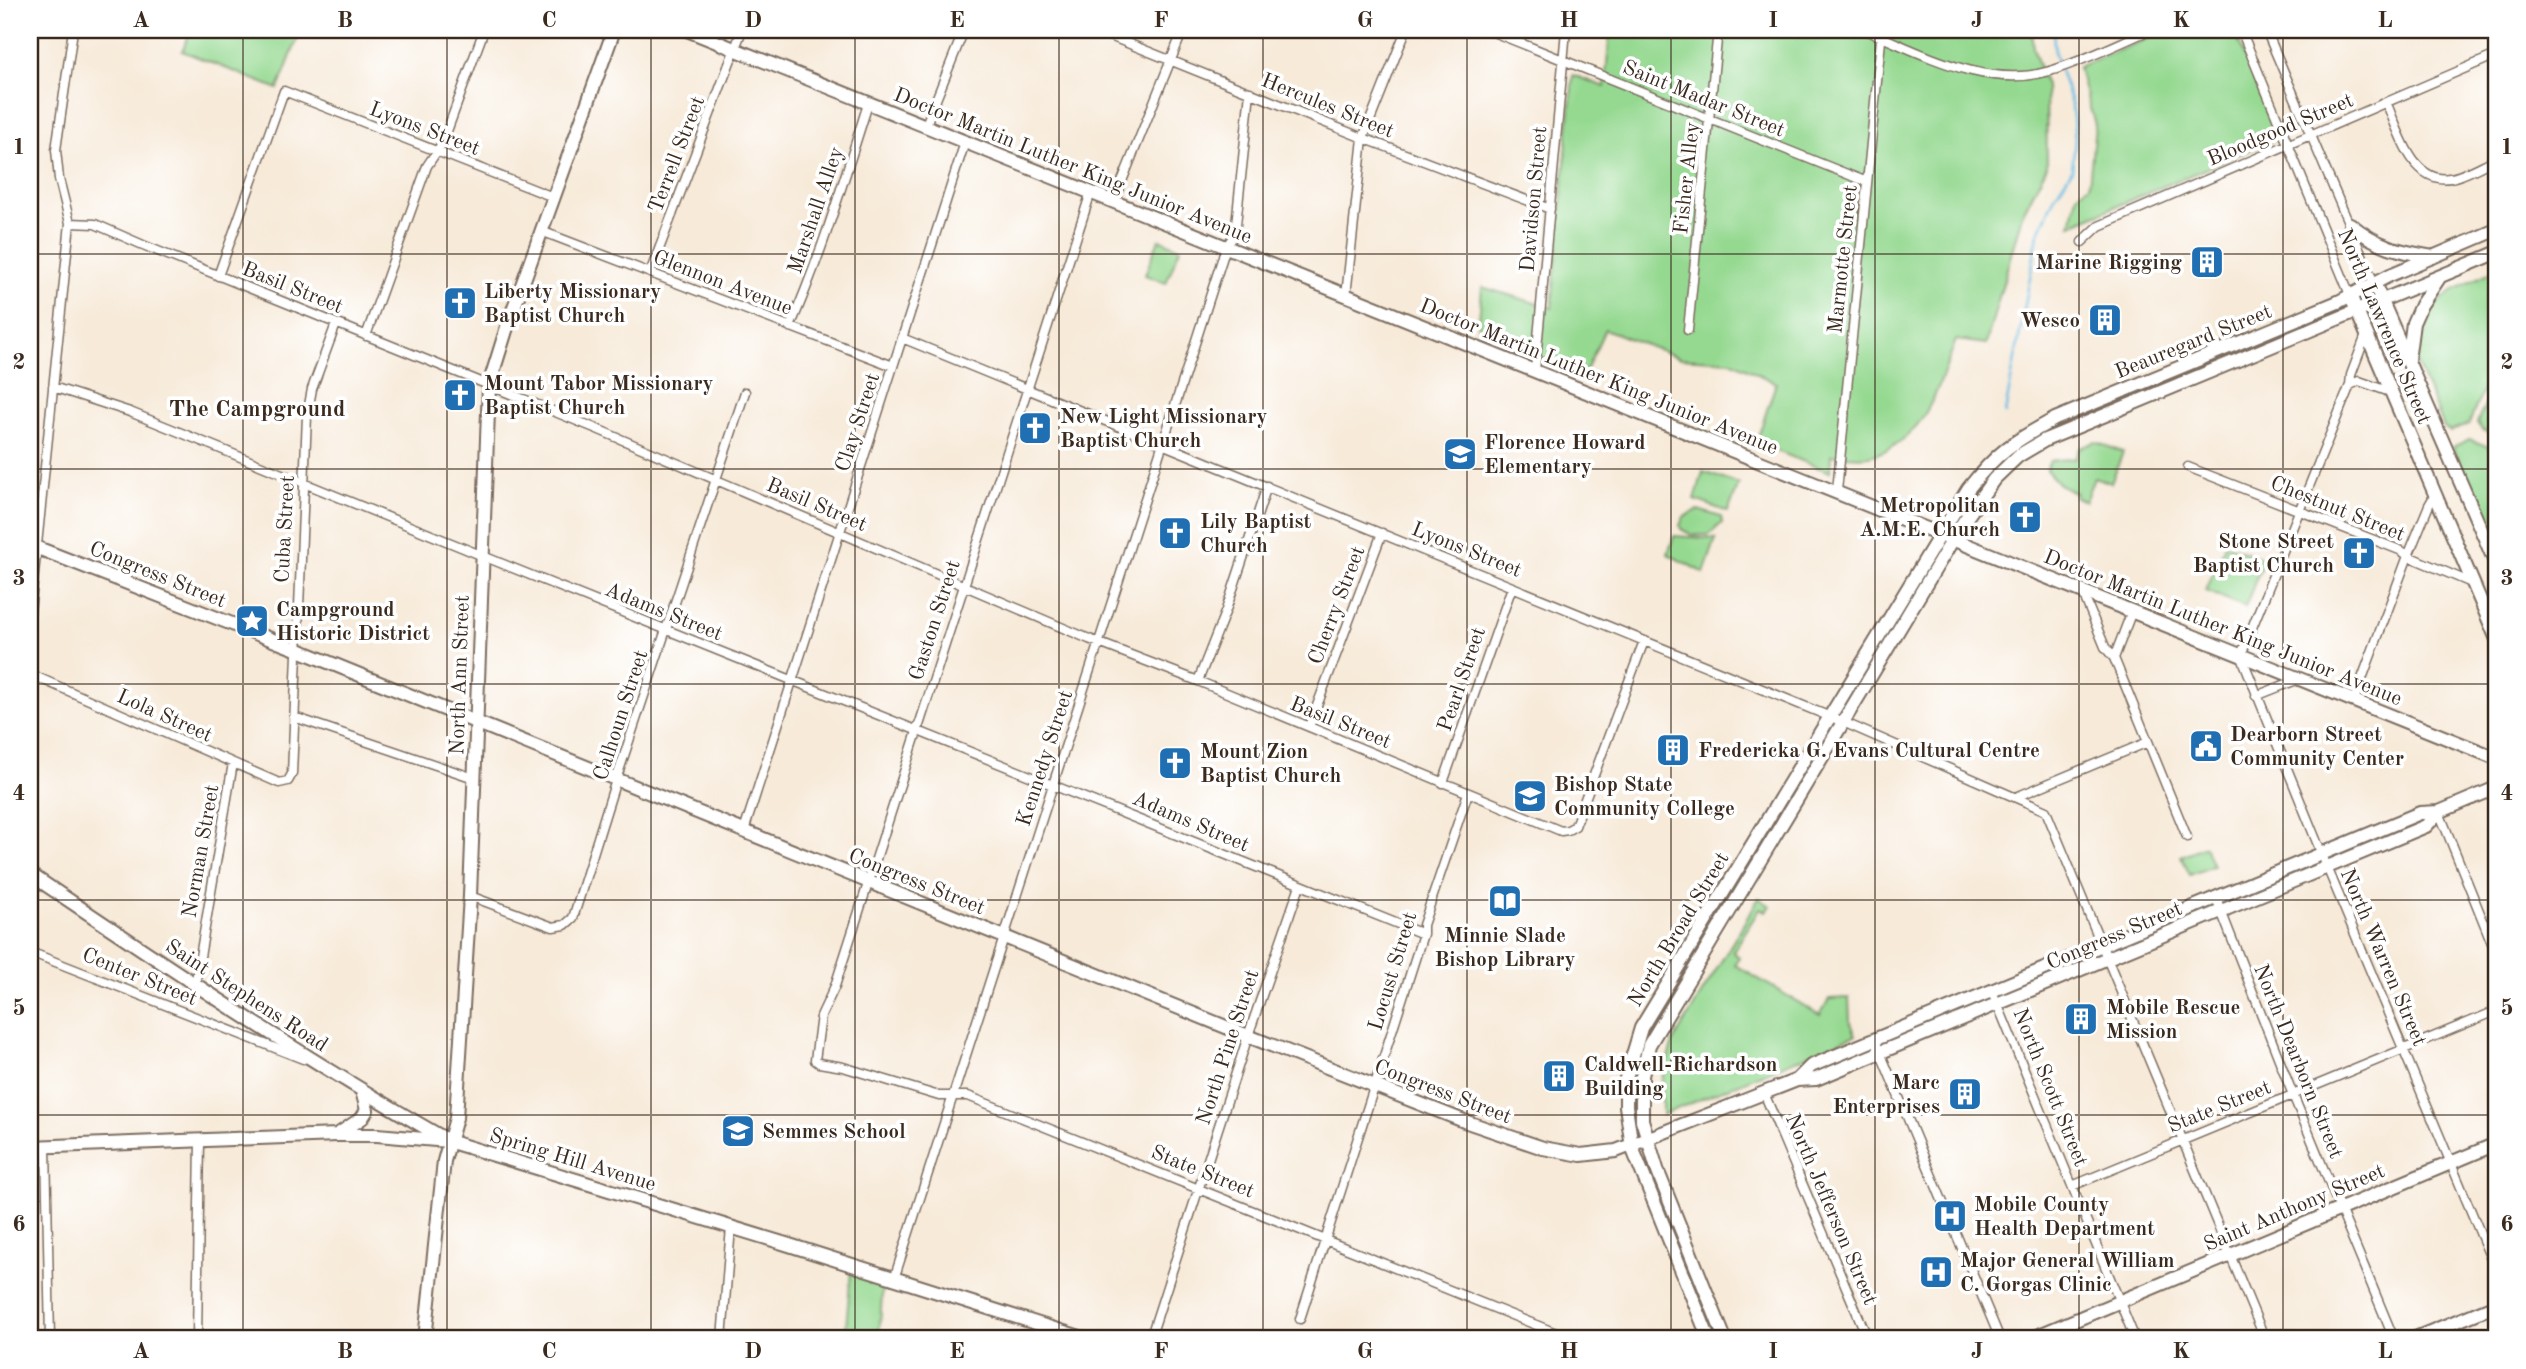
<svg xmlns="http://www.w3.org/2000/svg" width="2526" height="1369" font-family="'Old Standard TT',serif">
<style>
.green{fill:#95d991;stroke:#688258;stroke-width:2}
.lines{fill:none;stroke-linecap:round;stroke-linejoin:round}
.stream{stroke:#67bce4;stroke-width:2.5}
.street-casing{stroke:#7d6d5f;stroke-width:11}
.secondary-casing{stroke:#7d6d5f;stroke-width:16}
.primary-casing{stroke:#7d6d5f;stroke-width:16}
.street{stroke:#fff;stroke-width:8}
.secondary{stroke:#fff;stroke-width:12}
.primary{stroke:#fff;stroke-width:12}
.grid{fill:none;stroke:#3b2a1e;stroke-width:2;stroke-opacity:0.55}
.labels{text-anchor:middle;stroke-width:7;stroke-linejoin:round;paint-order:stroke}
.street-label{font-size:21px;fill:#3b2a1e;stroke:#fff}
.poi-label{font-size:21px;font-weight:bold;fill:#3b2a1e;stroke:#fff;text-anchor:start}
.neighbourhood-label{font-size:23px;font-weight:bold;fill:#3b2a1e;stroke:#fff}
.neatline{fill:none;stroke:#3b2a1e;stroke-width:2.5}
.grid-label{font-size:23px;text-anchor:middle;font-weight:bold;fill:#3b2a1e}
</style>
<rect width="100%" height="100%" fill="#fff"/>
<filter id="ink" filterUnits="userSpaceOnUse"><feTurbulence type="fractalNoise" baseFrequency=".0143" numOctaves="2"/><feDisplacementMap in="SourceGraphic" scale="14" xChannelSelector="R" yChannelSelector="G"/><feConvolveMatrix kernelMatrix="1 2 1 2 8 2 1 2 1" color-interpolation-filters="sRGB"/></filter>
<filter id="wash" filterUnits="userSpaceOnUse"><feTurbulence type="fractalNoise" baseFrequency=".00686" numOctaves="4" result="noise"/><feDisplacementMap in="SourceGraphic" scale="28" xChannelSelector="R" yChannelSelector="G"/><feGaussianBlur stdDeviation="1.57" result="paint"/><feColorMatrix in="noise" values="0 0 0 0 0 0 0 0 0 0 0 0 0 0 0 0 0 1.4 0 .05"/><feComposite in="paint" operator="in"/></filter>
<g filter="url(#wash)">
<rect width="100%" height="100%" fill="#f7ead9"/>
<path class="green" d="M191,30H301L278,89L182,51Z
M1610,30H2031L2033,48L2046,86L2047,166L2022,215L1986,344L1956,340C1938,387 1925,443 1869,456C1857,458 1843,456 1831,455L1830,472L1756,443L1776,383L1731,361L1680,358L1605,329L1584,375L1478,331L1482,287L1552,308L1573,75L1605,87Z
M2169,30H2234L2277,139L2071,225L2077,195L2089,185L2095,125L2078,67Z
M1159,239L1180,248L1166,283L1145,275Z
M2496,269V358L2469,424L2450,432L2444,427L2415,360L2419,337L2433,307L2452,291Z
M2496,393V436L2482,430L2477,423L2488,398Z
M2469,439L2496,450V543L2453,447Z
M2095,442L2123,452L2111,483L2094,477L2085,501L2075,497L2076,493L2059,484L2046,470L2050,461L2075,458L2080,448Z
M1703,472L1739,484L1728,512L1695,500Z
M1698,510L1721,517L1722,523L1709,535H1692L1681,529L1680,525L1684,517Z
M1674,536L1716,539L1704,573L1668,554Z
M2225,544L2264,559L2245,607L2206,591Z
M2205,846L2213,866L2190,875L2181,856Z
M1759,898L1770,906L1766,911L1760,908L1733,952L1739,957L1735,965L1820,1015L1829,999L1849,998L1850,1021L1856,1035L1662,1115V1079L1673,1042Z
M851,1270L883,1280L879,1339H845Z"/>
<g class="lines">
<path class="stream" d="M2005,413L2038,234L2055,196L2072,170L2075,139L2072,106L2055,55L2053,30"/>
</g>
</g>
<g filter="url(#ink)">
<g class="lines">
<g class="street-casing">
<path id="street" d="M1095,30L1363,138L1550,209
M1488,30L1867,182
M1865,30C1922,53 1986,90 2050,71C2084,61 2117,44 2150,30
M2241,30L2350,295
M2266,30L2374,283
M2386,102C2398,128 2411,184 2450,178C2465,176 2482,165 2496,159
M925,127L964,30
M1091,192L835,986L821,1016L815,1060L819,1063L843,1067L939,1096H968L1571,1339
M1114,201L1183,30
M70,223L95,224L143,245L597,429L1089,639L1198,681L1561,831L1568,830L1575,826L1644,641
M541,231L893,366
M2082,242L2099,226L2496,55
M650,273L742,30
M218,276L284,91L553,197
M1346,296L1363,138L1406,30
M790,327C822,254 844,179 868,104
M1688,330L1718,30
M2366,335L2351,375L2350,385L2241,655L2327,867L2496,1271
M366,336L427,166L443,142L484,30
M902,338L1843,722L2046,811L2265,1339
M1535,371L1566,30
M2350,385L2359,381L2393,393
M53,387L130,412L483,556L1423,934
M2188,467L2402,551L2408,556L2474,584
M1837,491L1882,30
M2082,591L2105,647L2114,658
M2132,611L2114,658L2187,837
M30,613L70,223L59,179L56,150L73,30
M30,674L279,783L288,781L292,774L307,416L312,389L336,324
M1198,681L1226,610L1267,486
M2256,696L2299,679
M2354,700L2408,556L2429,505L2436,493
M294,717L474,778
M1309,727L1382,533
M1443,783L1512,587
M2016,797L2148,742
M2439,812L2496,953
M744,831L965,142
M470,896L553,927L565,925L573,918L616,780L745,392
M2216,898L2293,1095L2394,1339
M30,952L303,1059
M195,986L233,763
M1992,991L2135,1339
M1875,1040L2000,1339
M1764,1093L1868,1339
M46,1146L50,1339
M2072,1186L2496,1011
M894,1279L1226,247L1235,234L1250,92
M1300,1319L1423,934V925L1468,793
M197,1339L200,1140
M722,1339L731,1227
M1150,1339L1248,1036L1300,885"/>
</g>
<g class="secondary-casing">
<path id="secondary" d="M687,30L2496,758
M2374,283L2496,564
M2350,295L2496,637
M30,545L296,649L1248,1036L1464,1121L1543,1148L1581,1155L1616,1151L1797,1080L1816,1079L2426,826L2439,812
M1797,1080L1811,1066L2420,813L2439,812L2496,788
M425,1339L444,1161L456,1118L470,896L489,385L508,324L614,30
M2030,1339L2496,1144
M2413,1339L2496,1305"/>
</g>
<g class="primary-casing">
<path id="primary" d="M2350,224C2378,247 2398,251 2433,257
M2408,361L2413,323L2421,305L2439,278
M30,874C166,966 302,1057 445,1139
M337,1135L362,1118L367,1110L362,1091
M30,1147L337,1135H377L448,1141L786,1244L1086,1339
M1709,1339L1632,1147L1626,1106V1078L1641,1028L1968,489C1997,452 2014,441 2055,419L2338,302L2390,275L2496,230
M1725,1339L1658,1172L1642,1120V1076L1649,1045L1964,521L1994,479L2018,456L2045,440L2496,253"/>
</g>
<use href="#street" class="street"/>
<use href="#secondary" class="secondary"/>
<use href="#primary" class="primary"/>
</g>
</g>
<path class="grid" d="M243,30V1339M447,30V1339M651,30V1339M855,30V1339M1059,30V1339M1263,30V1339M1467,30V1339M1671,30V1339M1875,30V1339M2079,30V1339M2283,30V1339M30,254H2496M30,469H2496M30,684H2496M30,900H2496M30,1115H2496"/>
<defs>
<g id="building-square" transform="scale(1.75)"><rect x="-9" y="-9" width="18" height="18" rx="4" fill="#1f6fb2" stroke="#fff"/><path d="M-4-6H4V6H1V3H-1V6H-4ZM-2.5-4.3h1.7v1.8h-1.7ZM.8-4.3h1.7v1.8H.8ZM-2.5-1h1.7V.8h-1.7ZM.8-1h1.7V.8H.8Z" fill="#fff"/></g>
<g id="church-square" transform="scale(1.75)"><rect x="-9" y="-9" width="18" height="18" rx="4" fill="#1f6fb2" stroke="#fff"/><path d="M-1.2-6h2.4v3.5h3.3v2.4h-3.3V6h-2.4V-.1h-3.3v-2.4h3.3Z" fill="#fff"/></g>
<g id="school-square" transform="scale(1.75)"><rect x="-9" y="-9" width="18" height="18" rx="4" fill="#1f6fb2" stroke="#fff"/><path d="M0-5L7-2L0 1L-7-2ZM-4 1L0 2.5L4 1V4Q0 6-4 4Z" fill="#fff"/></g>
<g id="sight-square" transform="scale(1.75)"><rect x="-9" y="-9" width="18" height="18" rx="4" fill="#1f6fb2" stroke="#fff"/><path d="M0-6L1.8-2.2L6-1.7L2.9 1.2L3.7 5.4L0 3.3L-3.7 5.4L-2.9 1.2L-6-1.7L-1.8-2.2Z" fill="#fff"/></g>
<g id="civic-square" transform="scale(1.75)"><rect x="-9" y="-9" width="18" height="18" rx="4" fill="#1f6fb2" stroke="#fff"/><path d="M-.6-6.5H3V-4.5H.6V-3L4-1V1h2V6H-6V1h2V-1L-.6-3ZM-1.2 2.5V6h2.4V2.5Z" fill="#fff"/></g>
<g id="university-square" transform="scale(1.75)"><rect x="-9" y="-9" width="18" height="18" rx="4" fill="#1f6fb2" stroke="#fff"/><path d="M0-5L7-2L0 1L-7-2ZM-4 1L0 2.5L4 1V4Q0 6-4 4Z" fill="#fff"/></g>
<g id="library-square" transform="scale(1.75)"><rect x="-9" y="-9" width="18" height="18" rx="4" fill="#1f6fb2" stroke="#fff"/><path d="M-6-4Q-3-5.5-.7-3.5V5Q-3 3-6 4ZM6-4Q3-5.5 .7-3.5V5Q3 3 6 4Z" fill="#fff"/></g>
<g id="hospital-square" transform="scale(1.75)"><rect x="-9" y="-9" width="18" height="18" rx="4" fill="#1f6fb2" stroke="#fff"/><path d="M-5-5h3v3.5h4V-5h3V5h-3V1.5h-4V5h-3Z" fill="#fff"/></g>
</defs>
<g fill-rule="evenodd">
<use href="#building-square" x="2207" y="262"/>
<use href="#church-square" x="460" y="303"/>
<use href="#building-square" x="2105" y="320"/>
<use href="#church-square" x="460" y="395"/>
<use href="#church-square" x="1035" y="428"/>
<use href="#school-square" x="1460" y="454"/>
<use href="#church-square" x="2025" y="517"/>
<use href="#church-square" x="1175" y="533"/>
<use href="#church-square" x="2359" y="553"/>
<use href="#sight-square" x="252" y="621"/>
<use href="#civic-square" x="2206" y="746"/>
<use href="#building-square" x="1673" y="750"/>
<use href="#church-square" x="1175" y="763"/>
<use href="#university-square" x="1530" y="796"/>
<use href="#library-square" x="1505" y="901"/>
<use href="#building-square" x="2081" y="1019"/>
<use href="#building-square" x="1559" y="1076"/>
<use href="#building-square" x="1965" y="1094"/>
<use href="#school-square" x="738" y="1131"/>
<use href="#hospital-square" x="1950" y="1216"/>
<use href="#hospital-square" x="1936" y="1272"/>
</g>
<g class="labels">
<g class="street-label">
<text transform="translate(1704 98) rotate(22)" y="7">Saint Madar Street</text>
<text transform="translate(1328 105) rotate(22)" y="7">Hercules Street</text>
<text transform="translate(425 128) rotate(21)" y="7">Lyons Street</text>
<text transform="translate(2280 129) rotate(-23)" y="7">Bloodgood Street</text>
<text transform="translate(676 154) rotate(-69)" y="7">Terrell Street</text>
<text transform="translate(1073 165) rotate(22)" y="7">Doctor Martin Luther King Junior Avenue</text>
<text transform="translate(1686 178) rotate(-84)" y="7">Fisher Alley</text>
<text transform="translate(1533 199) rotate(-85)" y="7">Davidson Street</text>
<text transform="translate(815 210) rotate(-71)" y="7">Marshall Alley</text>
<text transform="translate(1842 259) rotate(-84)" y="7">Marmotte Street</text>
<text transform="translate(723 282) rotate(21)" y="7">Glennon Avenue</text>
<text transform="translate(293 287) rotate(22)" y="7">Basil Street</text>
<text transform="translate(2385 326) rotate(67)" y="7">North Lawrence Street</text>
<text transform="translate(2193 341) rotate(-22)" y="7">Beauregard Street</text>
<text transform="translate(1599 376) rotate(22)" y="7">Doctor Martin Luther King Junior Avenue</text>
<text transform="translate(857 422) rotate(-72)" y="7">Clay Street</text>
<text transform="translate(817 504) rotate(23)" y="7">Basil Street</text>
<text transform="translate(2338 508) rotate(22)" y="7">Chestnut Street</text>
<text transform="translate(284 529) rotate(-87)" y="7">Cuba Street</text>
<text transform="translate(1467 549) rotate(22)" y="7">Lyons Street</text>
<text transform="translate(158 574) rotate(22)" y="7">Congress Street</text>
<text transform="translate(1336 605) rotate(-69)" y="7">Cherry Street</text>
<text transform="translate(664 611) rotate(22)" y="7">Adams Street</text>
<text transform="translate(934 620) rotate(-72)" y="7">Gaston Street</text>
<text transform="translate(2223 627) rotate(22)" y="7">Doctor Martin Luther King Junior Avenue</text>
<text transform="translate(459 675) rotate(-88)" y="7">North Ann Street</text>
<text transform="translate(1461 679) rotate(-71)" y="7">Pearl Street</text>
<text transform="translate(165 715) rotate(24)" y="7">Lola Street</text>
<text transform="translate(620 715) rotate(-72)" y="7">Calhoun Street</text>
<text transform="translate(1341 722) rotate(22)" y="7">Basil Street</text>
<text transform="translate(1044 758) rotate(-72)" y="7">Kennedy Street</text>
<text transform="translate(1191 821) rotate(23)" y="7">Adams Street</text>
<text transform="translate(200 851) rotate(-80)" y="7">Norman Street</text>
<text transform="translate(917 881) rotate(22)" y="7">Congress Street</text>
<text transform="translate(1678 929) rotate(-59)" y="7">North Broad Street</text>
<text transform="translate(2114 935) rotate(-23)" y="7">Congress Street</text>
<text transform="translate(2384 957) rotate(67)" y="7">North Warren Street</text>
<text transform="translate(1392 971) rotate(-73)" y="7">Locust Street</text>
<text transform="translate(140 976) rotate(22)" y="7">Center Street</text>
<text transform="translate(247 995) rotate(33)" y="7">Saint Stephens Road</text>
<text transform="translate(1227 1047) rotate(-72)" y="7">North Pine Street</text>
<text transform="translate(2299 1061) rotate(68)" y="7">North Dearborn Street</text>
<text transform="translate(2051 1087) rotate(68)" y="7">North Scott Street</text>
<text transform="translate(1443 1091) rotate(21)" y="7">Congress Street</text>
<text transform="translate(2219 1106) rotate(-22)" y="7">State Street</text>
<text transform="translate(573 1159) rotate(17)" y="7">Spring Hill Avenue</text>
<text transform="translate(1203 1171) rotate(22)" y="7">State Street</text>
<text transform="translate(2294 1207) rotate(-23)" y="7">Saint Anthony Street</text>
<text transform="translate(1832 1209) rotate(67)" y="7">North Jefferson Street</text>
</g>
<g class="poi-label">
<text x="2182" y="269" text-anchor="end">Marine Rigging</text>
<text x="484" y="298">Liberty Missionary<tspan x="484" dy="24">Baptist Church</tspan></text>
<text x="2080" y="327" text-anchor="end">Wesco</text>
<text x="484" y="390">Mount Tabor Missionary<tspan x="484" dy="24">Baptist Church</tspan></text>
<text x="1060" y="423">New Light Missionary<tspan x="1060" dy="24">Baptist Church</tspan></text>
<text x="1484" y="449">Florence Howard<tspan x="1484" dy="24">Elementary</tspan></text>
<text x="2000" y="512" text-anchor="end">Metropolitan<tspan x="2000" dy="24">A.M.E. Church</tspan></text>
<text x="1200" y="528">Lily Baptist<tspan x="1200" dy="24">Church</tspan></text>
<text x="2334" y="548" text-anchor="end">Stone Street<tspan x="2334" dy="24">Baptist Church</tspan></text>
<text x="276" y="616">Campground<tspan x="276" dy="24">Historic District</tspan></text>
<text x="2230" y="741">Dearborn Street<tspan x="2230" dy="24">Community Center</tspan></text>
<text x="1698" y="757">Fredericka G. Evans Cultural Centre</text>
<text x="1200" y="758">Mount Zion<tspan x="1200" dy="24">Baptist Church</tspan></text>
<text x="1554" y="791">Bishop State<tspan x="1554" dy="24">Community College</tspan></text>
<text x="1505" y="942" text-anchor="middle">Minnie Slade<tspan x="1505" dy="24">Bishop Library</tspan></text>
<text x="2106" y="1014">Mobile Rescue<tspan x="2106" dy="24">Mission</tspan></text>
<text x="1584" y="1071">Caldwell-Richardson<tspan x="1584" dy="24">Building</tspan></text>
<text x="1940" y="1089" text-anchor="end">Marc<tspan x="1940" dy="24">Enterprises</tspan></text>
<text x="762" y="1138">Semmes School</text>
<text x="1974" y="1211">Mobile County<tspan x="1974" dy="24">Health Department</tspan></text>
<text x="1960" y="1267">Major General William<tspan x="1960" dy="24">C. Gorgas Clinic</tspan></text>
</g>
<g class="neighbourhood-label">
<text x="257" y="416">The Campground</text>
</g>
</g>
<rect width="2526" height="1369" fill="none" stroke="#fff" stroke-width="77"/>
<rect x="38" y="38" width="2450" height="1292" class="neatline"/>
<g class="grid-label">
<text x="141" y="27">A</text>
<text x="345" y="27">B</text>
<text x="549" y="27">C</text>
<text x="753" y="27">D</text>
<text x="957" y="27">E</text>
<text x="1161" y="27">F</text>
<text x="1365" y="27">G</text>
<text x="1569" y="27">H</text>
<text x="1773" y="27">I</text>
<text x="1977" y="27">J</text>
<text x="2181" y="27">K</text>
<text x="2385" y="27">L</text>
<text x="19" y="154">1</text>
<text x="2507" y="154">1</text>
<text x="19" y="369">2</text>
<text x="2507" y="369">2</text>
<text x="19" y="585">3</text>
<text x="2507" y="585">3</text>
<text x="19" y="800">4</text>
<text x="2507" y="800">4</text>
<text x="19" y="1015">5</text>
<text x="2507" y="1015">5</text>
<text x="19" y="1231">6</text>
<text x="2507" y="1231">6</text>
<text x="141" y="1358">A</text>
<text x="345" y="1358">B</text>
<text x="549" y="1358">C</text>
<text x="753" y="1358">D</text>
<text x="957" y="1358">E</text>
<text x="1161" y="1358">F</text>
<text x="1365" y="1358">G</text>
<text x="1569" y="1358">H</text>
<text x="1773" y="1358">I</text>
<text x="1977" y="1358">J</text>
<text x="2181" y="1358">K</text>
<text x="2385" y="1358">L</text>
</g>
</svg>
